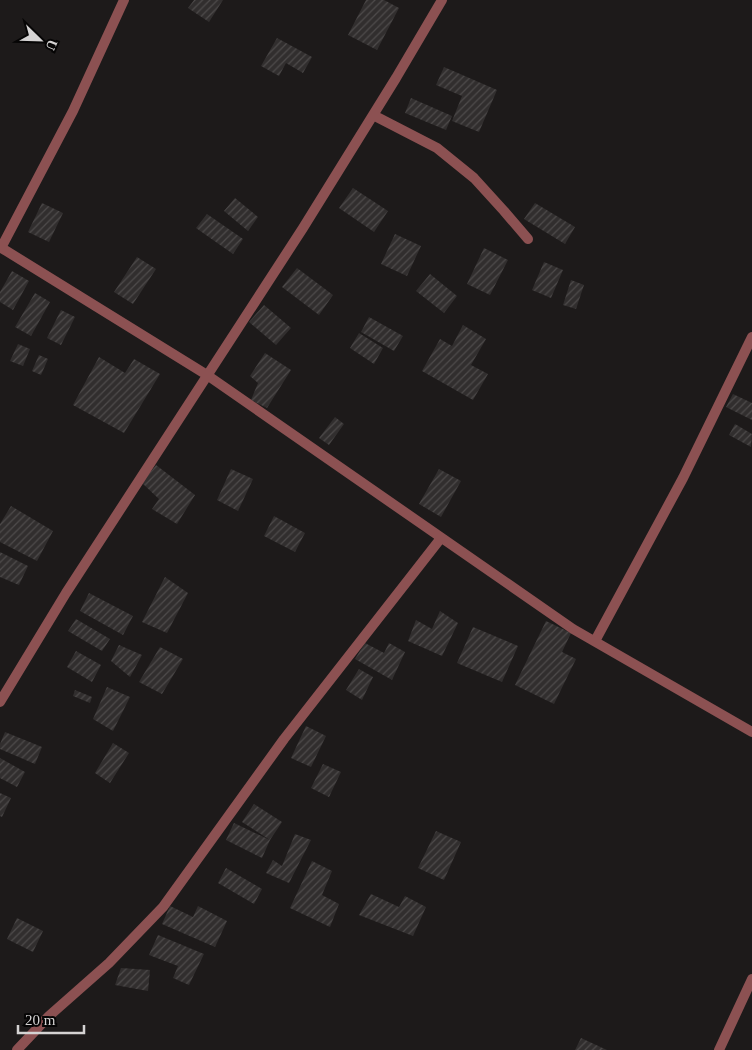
<svg xmlns="http://www.w3.org/2000/svg" width="752" height="1050" font-family="Georgia,serif">
<style>
.building{fill:url(#building-hatch)}
.lines{fill:none;stroke-linecap:round;stroke-linejoin:round}
.street{stroke:#8c5152;stroke-width:10}
</style>
<defs>
<pattern id="building-hatch" width="6" height="6" patternUnits="userSpaceOnUse" patternTransform="scale(1.25)"><rect width="6" height="6" fill="#312e2e"/><path d="M-1 1l2-2M0 6l6-6M5 7l2-2" fill="none" stroke="#4e4b4b"/></pattern>
</defs>
<rect width="100%" height="100%" fill="#1d1a1a"/>
<path class="building" d="M194,0H223L209,22L188,8Z
M366,0H384L399,8L377,50L348,35Z
M277,38L312,57L303,73L286,63L279,76L261,66Z
M444,67L497,90L479,132L452,121L462,96L436,85Z
M411,98L452,116L446,130L405,113Z
M353,188L388,211L374,232L339,208Z
M235,198L258,217L248,231L224,211Z
M42,203L63,213L49,242L28,232Z
M535,203L575,227L565,244L524,219Z
M207,214L243,239L233,254L196,228Z
M395,234L421,246L407,276L381,264Z
M484,248L508,260L490,295L467,284Z
M137,257L156,269L133,304L114,292Z
M544,262L563,270L551,298L532,290Z
M297,268L333,295L319,315L282,287Z
M12,271L29,281L13,310L0,302V292Z
M430,274L457,296L444,313L416,291Z
M571,280L584,285L576,309L563,305Z
M35,293L50,302L31,336L15,327Z
M264,305L291,328L276,345L249,322Z
M61,310L75,317L61,345L47,338Z
M369,317L403,336L394,351L361,332Z
M463,325L486,339L471,365L488,374L473,400L422,371L440,339L452,346Z
M359,333L383,348L374,364L350,348Z
M18,344L30,349L23,366L10,361Z
M265,353L291,370L267,408L251,400L258,383L250,376Z
M39,355L48,359L41,375L32,371Z
M99,357L125,373L134,359L160,374L124,433L73,405Z
M733,394L752,403V420L726,407Z
M335,417L344,424L329,445L319,438Z
M735,424L752,434L751,447L729,435Z
M156,465L195,495L177,524L152,509L159,499L142,483Z
M231,469L253,479L238,511L217,500Z
M439,469L461,481L441,517L419,504Z
M11,506L53,531L37,561L0,542V524Z
M274,516L305,533L295,552L264,536Z
M0,552L28,566L19,585L0,577Z
M165,577L188,593L167,633L142,622Z
M89,593L133,616L123,635L80,611Z
M440,611L458,623L442,656L408,641L416,620L432,629Z
M76,619L110,639L102,651L68,631Z
M546,621L571,633L562,652L576,659L554,704L515,685Z
M473,627L518,646L502,682L457,663Z
M365,643L384,653L389,643L405,652L392,680L355,659Z
M119,645L142,655L130,677L111,661Z
M160,647L183,659L162,694L139,682Z
M76,651L101,665L92,682L67,667Z
M359,669L373,677L362,700L346,690Z
M107,687L130,697L113,731L93,719Z
M75,690L92,697L90,703L73,696Z
M306,726L326,736L311,767L291,758Z
M5,732L42,747L35,764L0,749V744Z
M113,743L129,753L110,783L95,773Z
M0,758L25,772L17,787L0,778Z
M323,764L341,772L329,797L311,788Z
M0,793L11,798L2,817L0,816Z
M254,804L282,822L270,840L242,822Z
M234,823L270,840L262,858L226,840Z
M436,831L461,842L444,880L418,868Z
M295,834L311,840L289,883L266,873L273,860L282,866Z
M312,861L332,871L322,895L339,904L330,927L290,908Z
M226,868L262,889L254,904L218,883Z
M371,894L399,907L405,896L426,907L413,936L359,915Z
M170,906L193,917L198,906L227,921L215,947L162,924Z
M17,918L43,931L33,952L7,939Z
M158,935L204,954L189,985L173,978L178,966L149,955Z
M121,968L150,970L148,991L115,985Z
M581,1038L607,1050H575Z"/>
<g class="lines">
<path class="street" d="M373,115L437,148L474,178L504,211L528,239
M0,247L207,375L573,629L752,732
M1,248L73,111L124,0
M595,641L683,478L752,337
M0,702L66,593L303,228L396,78L442,0
M17,1050L49,1016L109,963L163,907L284,739L441,538
M719,1050L752,979"/>
</g>
<g transform="translate(40 40) rotate(113)" stroke="#060505" stroke-width="4" paint-order="stroke">
<path d="M0-4L9 19L0 12L-9 19Z" fill="#d5d3d3"/>
<text y="-8" font-size="14" font-weight="bold" text-anchor="middle" fill="#d5d3d3">U</text>
</g>
<path d="M18 1025v8h66v-8" fill="none" stroke="#d5d3d3" stroke-width="2.5"/>
<text x="25" y="1025" font-size="15" fill="#d5d3d3" stroke="#060505" stroke-width="4" paint-order="stroke">20 m</text>
</svg>
